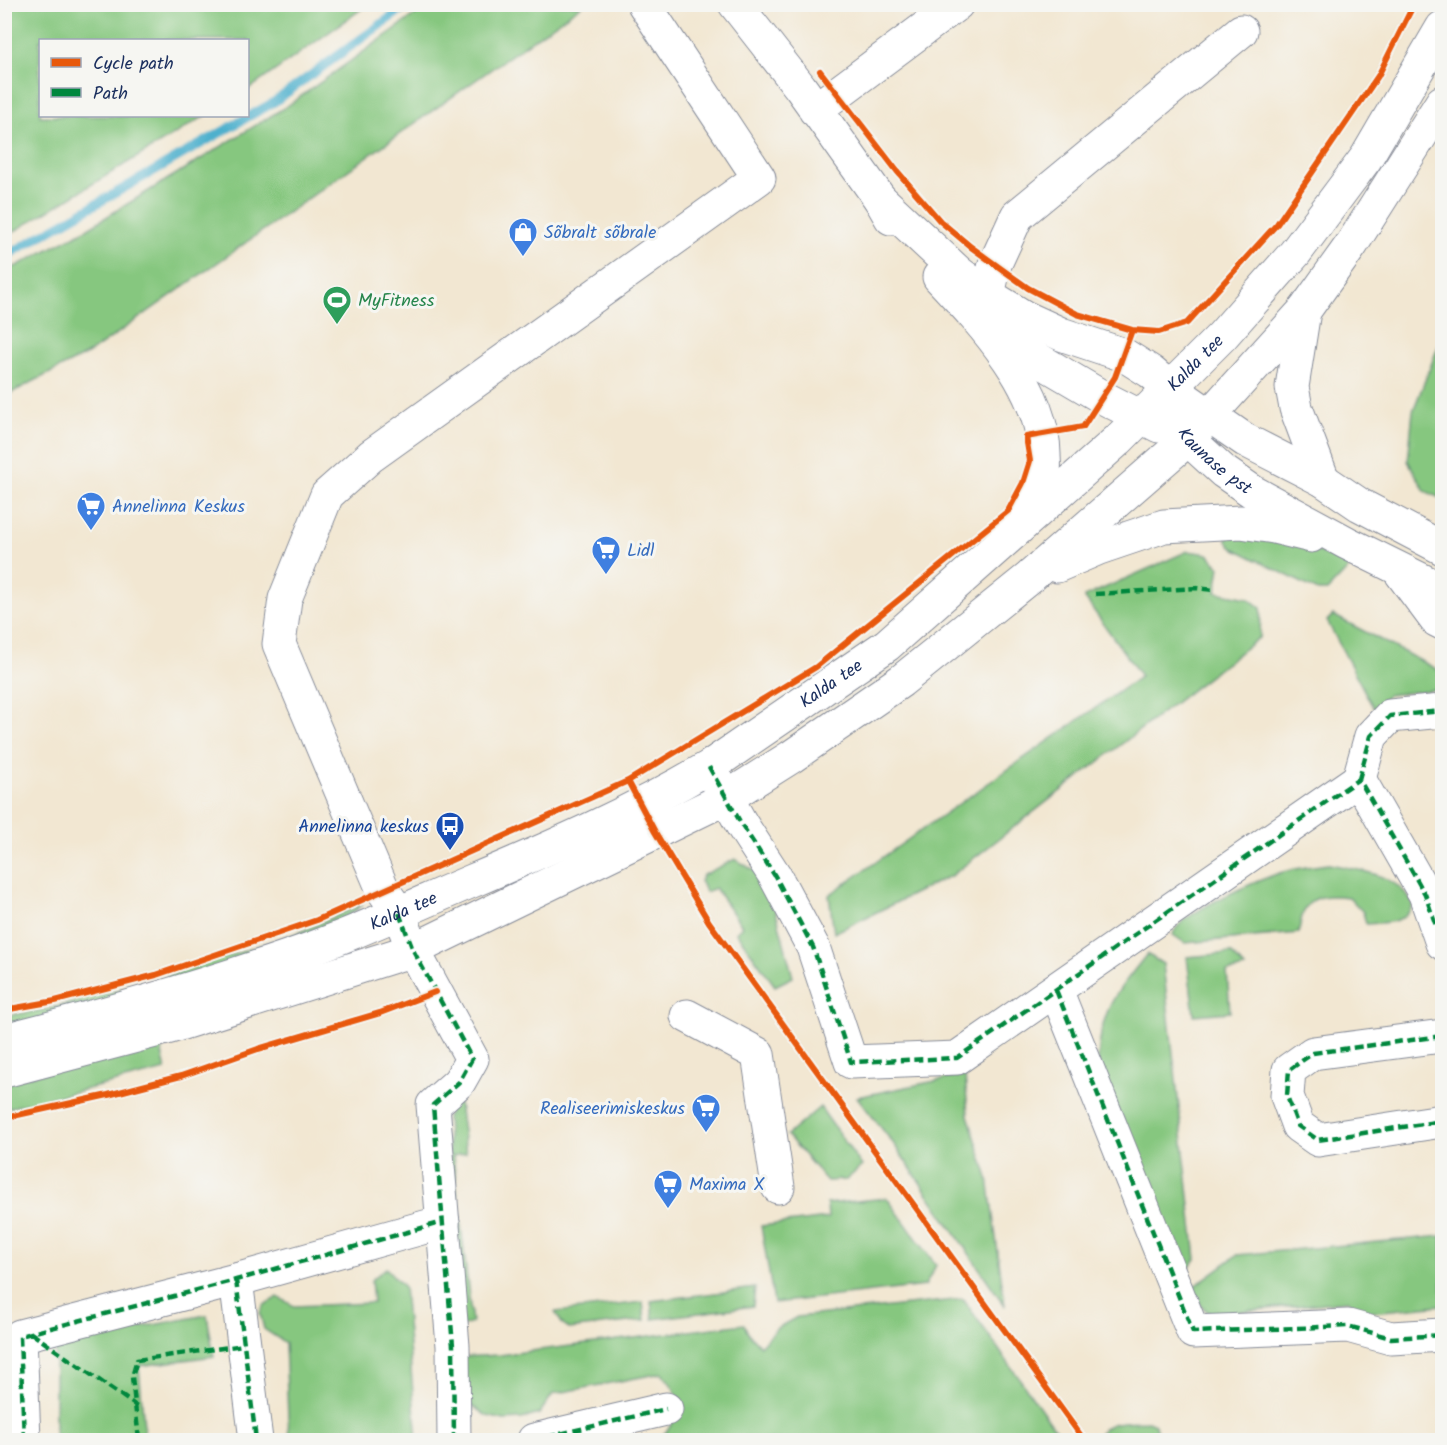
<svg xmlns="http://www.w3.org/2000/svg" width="1447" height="1445" font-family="Kalam,sans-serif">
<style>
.green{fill:#86c77f;stroke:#507b6e;stroke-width:1.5}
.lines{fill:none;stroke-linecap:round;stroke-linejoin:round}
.stream{stroke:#4eb0cd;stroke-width:9}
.minor-casing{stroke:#868b98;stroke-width:35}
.minor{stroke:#fff;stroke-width:33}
.quiet{stroke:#00873e;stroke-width:4.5;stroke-dasharray:9 4.5;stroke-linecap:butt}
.cycleway-casing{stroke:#f6f6f2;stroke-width:10}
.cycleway{stroke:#e8590c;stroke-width:6}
.labels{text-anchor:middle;stroke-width:6;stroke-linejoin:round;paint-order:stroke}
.shop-label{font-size:18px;fill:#366cbe;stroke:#f6f6f2;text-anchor:start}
.leisure-label{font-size:18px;fill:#27864d;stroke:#f6f6f2;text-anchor:start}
.street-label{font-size:18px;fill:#1b2f5e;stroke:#f6f6f2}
.transit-label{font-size:18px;fill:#164399;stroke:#f6f6f2;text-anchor:end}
</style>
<rect width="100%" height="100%" fill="#f6f6f2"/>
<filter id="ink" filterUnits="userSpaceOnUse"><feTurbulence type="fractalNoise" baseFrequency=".0167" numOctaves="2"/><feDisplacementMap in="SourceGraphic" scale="12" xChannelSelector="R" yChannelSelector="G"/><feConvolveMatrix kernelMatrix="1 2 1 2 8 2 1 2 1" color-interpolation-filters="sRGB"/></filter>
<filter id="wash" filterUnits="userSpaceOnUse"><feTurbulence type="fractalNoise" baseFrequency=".008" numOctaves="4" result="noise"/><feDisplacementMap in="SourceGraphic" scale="24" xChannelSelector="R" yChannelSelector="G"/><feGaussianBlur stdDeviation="1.35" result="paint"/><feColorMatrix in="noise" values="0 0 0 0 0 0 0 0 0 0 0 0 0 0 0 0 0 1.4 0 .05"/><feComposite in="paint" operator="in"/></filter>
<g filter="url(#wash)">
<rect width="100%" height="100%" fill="#f2e7d2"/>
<path class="green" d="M5,4H367V5L248,90V40H40V116H205L5,237Z
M429,5H582L91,352L5,396V272L85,230L287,106Z
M1442,337V499L1425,491L1408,461L1413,411Z
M1226,531L1304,545L1351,566L1327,591H1318L1231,547L1227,541Z
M1188,551L1208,554L1220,567L1216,592L1248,598L1261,608L1260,637L952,875L834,933L829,895L1141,676L1084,597Z
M1333,615L1442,672V689L1388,695L1375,711L1327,621Z
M735,859L755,871L773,901L793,977L775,986L736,932L742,926L715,888L706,892L700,881L703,875Z
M1329,864C1360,870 1399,874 1413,905C1404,925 1385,922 1366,924L1363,912L1349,897C1317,893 1302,898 1299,933L1185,943L1173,935C1175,915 1262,878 1283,872C1298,867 1314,866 1329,864Z
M363,904C319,946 227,967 170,986L167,976L293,935Z
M1231,953L1245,968L1227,972L1230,1012L1194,1015L1187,957Z
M1147,954L1163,964L1196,1259L1183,1276L1098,1062C1100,1009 1116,993 1147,954Z
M144,983L150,991L5,1028V1016L48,1009Z
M160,1044L166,1070L5,1109L4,1082Z
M965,1075L968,1115L988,1178L1005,1306L893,1143L857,1097Z
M459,1103L466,1153L453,1156L472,1323L458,1328L447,1117L452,1105Z
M820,1107L862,1166L846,1180L827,1181L787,1135Z
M887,1198L936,1265L925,1286L774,1303L761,1226L828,1218L827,1204Z
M1442,1236V1305L1362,1313L1348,1301L1212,1314C1203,1310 1193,1297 1193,1287L1237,1255Z
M386,1268L404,1287L417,1440H289L285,1343L264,1329L260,1313L264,1305L278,1297L294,1306L373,1303L371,1280Z
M755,1288L753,1306L653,1319L651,1301Z
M963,1299L1063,1440H656C672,1431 683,1407 674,1389C671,1383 666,1378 662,1373L553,1394L539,1414L522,1419L504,1420L487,1416L465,1401L460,1357L500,1355L744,1324L748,1333L760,1346L777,1328L797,1317Z
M643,1302L645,1320L569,1329L563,1325L555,1312Z
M207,1315L214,1356L139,1366L145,1440H55V1343Z
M1148,1421L1155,1424L1158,1440H1098C1101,1418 1131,1422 1148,1421Z"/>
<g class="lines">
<path class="stream" d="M4,257L274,102L409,4"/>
</g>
</g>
<g filter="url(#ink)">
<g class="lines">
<g class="minor-casing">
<g id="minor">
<path d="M735,4L800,87L880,199L891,218"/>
<path d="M815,110L957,4"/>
<path d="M880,199L959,273L988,295L1024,317L1061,334L1124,355L1151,372L1170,388L1245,440L1323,480L1360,505L1442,548"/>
<path d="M939,277C982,323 1043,387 1044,454C1044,460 1045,467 1044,472C1042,487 1033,501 1024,513"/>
<path d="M1304,311L1292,387L1296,408L1323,480"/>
<path d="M987,315L988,295L995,264L1017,216L1241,31"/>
<path d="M995,334L1102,397L1159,426"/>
<path id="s1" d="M1178,419L1188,439L1224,472L1253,492L1347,543L1442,590"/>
<path d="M1057,566L1099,548L1164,526L1241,522L1274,527L1311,536"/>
<path d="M1401,573L1436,620L1442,623"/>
<path d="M716,779L742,825L775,876L813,947L851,1062L957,1058L1359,779L1425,894L1442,943"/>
<path d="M1359,779L1371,736L1390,716L1442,711"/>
<path d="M1056,990L1193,1332L1348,1326L1391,1338L1442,1335"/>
<path d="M687,1016L758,1054L778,1187"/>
<path d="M1442,1036L1313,1053L1289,1070L1287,1096L1298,1126L1318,1140L1442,1121"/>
<path id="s2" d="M4,1040C100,1016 194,989 287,957C350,936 411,907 472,881C553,847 633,812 709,767L887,645L1118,440L1222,336L1295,253L1366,158L1442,28"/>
<path d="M4,1071L170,1027L413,950L726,798L791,757L901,681L1030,577L1188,439L1304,311L1352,244L1442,102"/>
<path d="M236,1280L256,1440"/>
<path d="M24,1440L20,1336L236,1280L443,1222"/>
<path d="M454,1440L453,1346L433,1105L459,1082L472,1059L413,950L399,913L383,890L279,644L285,599L327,495L371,456L759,178L644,4"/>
<path d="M534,1440L666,1409"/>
</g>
</g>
<use href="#minor" class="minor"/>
<path class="quiet" d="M1095,594L1196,588L1214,590
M709,767L742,825L775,876L813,947L851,1062L957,1058L1359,779L1425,894L1442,943
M1359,779L1371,736L1390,716L1442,711
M399,913L413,950L472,1059L459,1082L433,1105L453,1346L454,1440
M1056,990L1193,1332L1348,1326L1391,1338L1442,1335
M1442,1036L1313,1053L1289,1070L1287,1096L1298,1126L1318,1140L1442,1121
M236,1280L256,1440
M31,1333L135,1405
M24,1440L20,1336L236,1280L443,1222
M139,1440L132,1377L137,1360L244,1345
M534,1440L666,1409"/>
<g class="cycleway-casing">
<path id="cycleway" d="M820,71L897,171L940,221L971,247L1028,288L1077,314L1132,330L1159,332L1187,323L1277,224L1378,76L1414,4
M628,781L655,832L709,922L1084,1440
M4,1010L55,1001L156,975L317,920L628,781L816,667L1008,511L1023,483L1030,461L1026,437L1083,427L1115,377L1132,330
M4,1118L108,1095L181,1076L258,1049L380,1013L435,992"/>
</g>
<use href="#cycleway" class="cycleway"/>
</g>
</g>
<defs>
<g id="shop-pin" transform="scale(1.5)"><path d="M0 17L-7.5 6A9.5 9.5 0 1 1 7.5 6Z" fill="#3f7fe0" stroke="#f6f6f2"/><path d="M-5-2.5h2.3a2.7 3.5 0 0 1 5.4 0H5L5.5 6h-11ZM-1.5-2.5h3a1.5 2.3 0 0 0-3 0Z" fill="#fff"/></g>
<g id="stadium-pin" transform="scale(1.5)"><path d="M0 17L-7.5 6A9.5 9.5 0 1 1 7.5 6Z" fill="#2e9e5b" stroke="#f6f6f2"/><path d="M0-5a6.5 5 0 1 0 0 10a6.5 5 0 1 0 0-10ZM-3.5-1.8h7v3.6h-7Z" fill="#fff"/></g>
<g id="supermarket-pin" transform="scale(1.5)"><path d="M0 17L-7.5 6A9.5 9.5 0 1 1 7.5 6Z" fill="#3f7fe0" stroke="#f6f6f2"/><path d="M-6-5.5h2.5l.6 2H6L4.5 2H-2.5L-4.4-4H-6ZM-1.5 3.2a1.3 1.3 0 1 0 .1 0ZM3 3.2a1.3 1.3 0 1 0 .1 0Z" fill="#fff"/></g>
<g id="bus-pin" transform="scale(1.5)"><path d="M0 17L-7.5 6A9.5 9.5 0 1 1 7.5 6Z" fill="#1a4fb4" stroke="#f6f6f2"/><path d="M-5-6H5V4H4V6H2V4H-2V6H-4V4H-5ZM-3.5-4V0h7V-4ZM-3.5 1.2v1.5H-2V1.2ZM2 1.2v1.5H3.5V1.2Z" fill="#fff"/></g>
</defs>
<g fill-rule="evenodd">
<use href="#shop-pin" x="523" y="232"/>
<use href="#stadium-pin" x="337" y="300"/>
<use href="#supermarket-pin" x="91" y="506"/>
<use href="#supermarket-pin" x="606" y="550"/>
<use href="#bus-pin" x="450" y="826"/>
<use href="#supermarket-pin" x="706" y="1108"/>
<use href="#supermarket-pin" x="668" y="1184"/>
</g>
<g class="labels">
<g class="shop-label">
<text x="544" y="238">Sõbralt sõbrale</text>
<text x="112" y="512">Annelinna Keskus</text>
<text x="627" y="556">Lidl</text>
<text x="685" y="1114" text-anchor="end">Realiseerimiskeskus</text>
<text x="689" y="1190">Maxima X</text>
</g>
<g class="leisure-label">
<text x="358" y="306">MyFitness</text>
</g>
<g class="street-label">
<text dy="6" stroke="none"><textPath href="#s2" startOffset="1392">Kalda tee</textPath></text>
<text dy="6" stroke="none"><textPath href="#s1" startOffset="57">Kaunase pst</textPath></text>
<text dy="6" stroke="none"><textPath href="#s2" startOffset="906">Kalda tee</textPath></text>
<text dy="6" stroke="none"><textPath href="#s2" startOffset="420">Kalda tee</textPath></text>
</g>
<g class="transit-label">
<text x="429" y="832">Annelinna keskus</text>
</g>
</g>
<rect width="1447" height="1445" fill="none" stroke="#f6f6f2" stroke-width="24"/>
<rect x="39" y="39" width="210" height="78" fill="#f6f6f2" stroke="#9ea6b7" stroke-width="1.5"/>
<rect x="51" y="58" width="30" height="9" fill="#e8590c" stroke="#9ea6b7" stroke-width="1.5"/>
<text x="93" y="69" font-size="18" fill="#1b2f5e">Cycle path</text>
<rect x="51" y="88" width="30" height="9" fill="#00873e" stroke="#9ea6b7" stroke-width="1.5"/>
<text x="93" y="99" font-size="18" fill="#1b2f5e">Path</text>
</svg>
